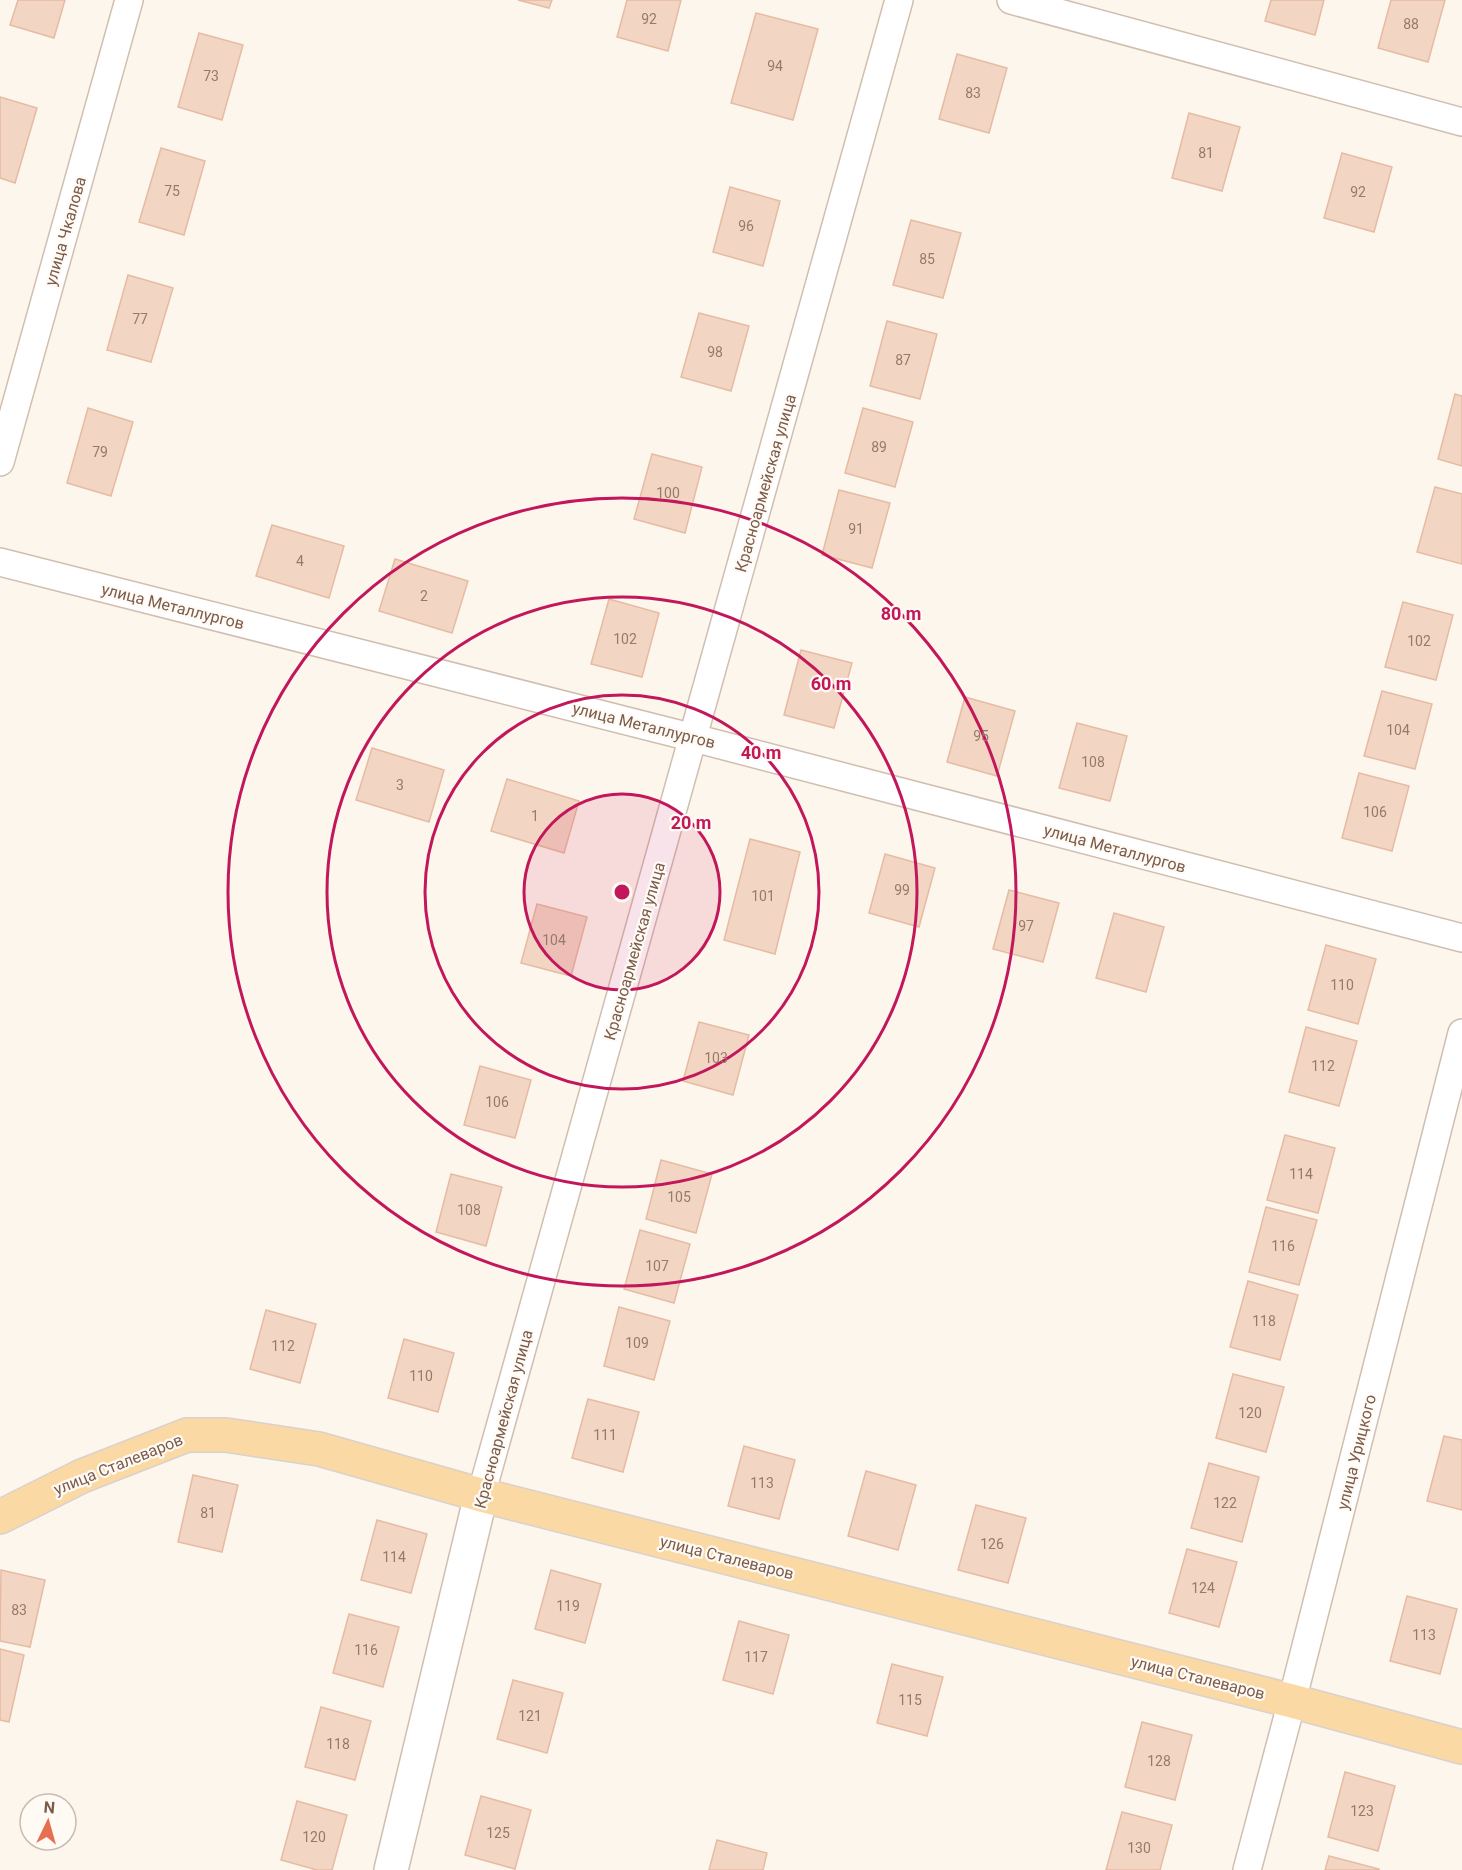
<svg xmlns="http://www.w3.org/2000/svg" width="1462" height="1870" font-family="Roboto,sans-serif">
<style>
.building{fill:#f3d5c3;stroke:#e6bba3;stroke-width:1.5}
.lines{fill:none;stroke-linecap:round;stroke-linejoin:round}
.minor-casing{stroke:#d1beb0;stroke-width:30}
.tertiary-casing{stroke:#d1beb0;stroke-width:36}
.primary-casing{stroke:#dad1cd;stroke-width:36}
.minor{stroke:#fff;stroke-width:27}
.tertiary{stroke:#fff;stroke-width:33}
.primary{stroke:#fbd9a5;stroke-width:33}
.ring{fill:none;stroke:#c2185b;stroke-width:3}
.labels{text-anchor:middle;stroke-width:4.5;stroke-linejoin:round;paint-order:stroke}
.number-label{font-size:14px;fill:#987a6a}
.street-label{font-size:16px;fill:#7a5c4d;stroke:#fffaf3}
.centre{fill:#c2185b;stroke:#fffaf3;stroke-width:3}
.ring-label{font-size:18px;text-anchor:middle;font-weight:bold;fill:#c2185b;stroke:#fffaf3;stroke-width:4.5;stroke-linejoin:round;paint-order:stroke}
</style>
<rect width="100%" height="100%" fill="#fdf6ec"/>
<path class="building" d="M18,0H65L54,38L10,25Z
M518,0H552L549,8Z
M627,0H681L668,51L617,37Z
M1271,0H1324L1315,35L1265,21Z
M1391,0H1445L1428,62L1378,48Z
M756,13L818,29L793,120L731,103Z
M199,33L243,45L222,120L178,107Z
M957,54L1007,68L989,133L939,119Z
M0,97L37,108L15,183L0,178Z
M1189,113L1240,127L1222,191L1172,178Z
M161,148L205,161L184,235L139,222Z
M1342,153L1392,167L1374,232L1324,218Z
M730,187L780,201L763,266L713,252Z
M911,220L961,233L943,298L893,285Z
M128,275L173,288L151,362L107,350Z
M699,313L749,326L731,391L681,377Z
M887,321L937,334L920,399L870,386Z
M1455,394L1462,396V466L1438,459Z
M88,408L133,422L111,496L67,483Z
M863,408L913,422L895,487L845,473Z
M652,454L702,467L685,533L634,519Z
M1435,487L1462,494V564L1417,552Z
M839,490L890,503L872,568L822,555Z
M272,525L344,546L329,598L256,576Z
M395,559L468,581L452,633L379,611Z
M609,599L659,613L642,677L591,664Z
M1403,602L1453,615L1436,680L1385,667Z
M801,650L852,663L834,728L784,715Z
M1382,691L1432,704L1415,769L1364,756Z
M965,697L1015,711L997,776L947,762Z
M1077,723L1127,736L1110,801L1059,788Z
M372,748L444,770L429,822L356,800Z
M1359,773L1409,786L1392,851L1342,838Z
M507,779L579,801L564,853L491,831Z
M750,839L800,852L775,954L724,940Z
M885,854L935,868L919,927L869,913Z
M1009,890L1059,903L1043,962L993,949Z
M537,904L587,917L571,976L521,963Z
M1114,913L1164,927L1146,992L1096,978Z
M1326,945L1376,959L1358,1024L1308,1010Z
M699,1022L749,1035L733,1095L683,1081Z
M1306,1027L1357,1041L1339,1106L1289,1092Z
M480,1066L531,1080L515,1138L464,1125Z
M1285,1135L1335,1148L1318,1213L1267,1200Z
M661,1160L712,1174L696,1233L646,1219Z
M451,1174L502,1187L486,1246L436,1232Z
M1266,1207L1317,1220L1299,1285L1249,1272Z
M640,1230L690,1244L674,1303L624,1289Z
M1248,1281L1298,1295L1280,1360L1230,1347Z
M619,1307L670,1321L654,1380L604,1366Z
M266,1310L316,1324L300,1383L250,1369Z
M404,1339L454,1353L438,1412L388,1398Z
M1233,1374L1284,1387L1266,1452L1216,1438Z
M588,1399L639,1412L623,1472L572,1458Z
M1444,1436L1462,1440V1510L1427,1501Z
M744,1446L795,1460L779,1519L728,1506Z
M1209,1463L1259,1477L1242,1542L1191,1528Z
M866,1471L916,1485L898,1550L848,1536Z
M193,1475L238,1485L222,1552L178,1542Z
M976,1505L1026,1518L1008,1583L958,1570Z
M377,1520L427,1534L411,1593L361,1580Z
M1187,1549L1237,1562L1219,1627L1169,1613Z
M1,1570L45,1580L30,1647L0,1641Z
M551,1570L601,1584L585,1643L535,1629Z
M1407,1596L1457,1609L1440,1674L1390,1661Z
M349,1614L399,1627L383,1687L333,1673Z
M739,1621L789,1635L773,1694L723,1680Z
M0,1649L24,1655L9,1722L0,1720Z
M892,1664L943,1677L927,1736L877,1723Z
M513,1680L563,1693L547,1753L497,1739Z
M321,1707L371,1721L355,1780L305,1767Z
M1142,1722L1192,1735L1175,1800L1125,1787Z
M1345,1772L1395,1786L1378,1851L1328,1837Z
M481,1796L531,1810L515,1869L465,1855Z
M297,1801L347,1815L332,1870H317L281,1860Z
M1122,1812L1172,1825L1160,1870H1106Z
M717,1840L767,1853L763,1870H709Z
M1329,1856L1379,1869V1870H1325Z"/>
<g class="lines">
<g class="minor-casing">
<path id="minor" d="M1011,0L1462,122
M0,462L129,0
M0,562L694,738L1462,938
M481,1495L899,0
M1247,1870L1292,1701L1462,1033"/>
</g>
<g class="tertiary-casing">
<path id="tertiary" d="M391,1870L481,1495"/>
</g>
<g class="primary-casing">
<path id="primary" d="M0,1517L82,1476L187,1435H226L319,1449L481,1495L1292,1701L1462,1747"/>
</g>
<use href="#minor" class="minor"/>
<use href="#tertiary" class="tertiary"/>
<use href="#primary" class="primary"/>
</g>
<circle cx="622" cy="892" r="98" fill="#c2185b" fill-opacity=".12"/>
<g class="ring">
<circle cx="622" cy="892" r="98"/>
<circle cx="622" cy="892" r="197"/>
<circle cx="622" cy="892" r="295"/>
<circle cx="622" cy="892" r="394"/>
</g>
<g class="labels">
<g class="number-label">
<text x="649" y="24">92</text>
<text x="1411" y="29">88</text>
<text x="775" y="71">94</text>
<text x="211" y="81">73</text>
<text x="973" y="98">83</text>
<text x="1206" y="158">81</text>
<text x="172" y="196">75</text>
<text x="1358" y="197">92</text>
<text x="746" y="231">96</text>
<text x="927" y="264">85</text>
<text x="140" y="324">77</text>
<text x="715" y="357">98</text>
<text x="903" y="365">87</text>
<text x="879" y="452">89</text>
<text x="100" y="457">79</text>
<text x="668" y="498">100</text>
<text x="856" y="534">91</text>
<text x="300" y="566">4</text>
<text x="424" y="601">2</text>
<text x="625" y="644">102</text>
<text x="1419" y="646">102</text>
<text x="1398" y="735">104</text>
<text x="981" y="741">95</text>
<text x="1093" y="767">108</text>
<text x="400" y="790">3</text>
<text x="1375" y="817">106</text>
<text x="535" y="821">1</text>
<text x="902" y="895">99</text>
<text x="763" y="901">101</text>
<text x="1026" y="931">97</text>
<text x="554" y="945">104</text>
<text x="1342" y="990">110</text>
<text x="716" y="1063">103</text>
<text x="1323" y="1071">112</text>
<text x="497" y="1107">106</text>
<text x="1301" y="1179">114</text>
<text x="679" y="1202">105</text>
<text x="469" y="1215">108</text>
<text x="1283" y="1251">116</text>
<text x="657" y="1271">107</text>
<text x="1264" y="1326">118</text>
<text x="637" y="1348">109</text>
<text x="283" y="1351">112</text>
<text x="421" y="1381">110</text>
<text x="1250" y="1418">120</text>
<text x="605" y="1440">111</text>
<text x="762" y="1488">113</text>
<text x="1225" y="1508">122</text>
<text x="208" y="1518">81</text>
<text x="992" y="1549">126</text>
<text x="394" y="1562">114</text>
<text x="1203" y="1593">124</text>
<text x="568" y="1611">119</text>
<text x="19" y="1615">83</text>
<text x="1424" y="1640">113</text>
<text x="366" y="1655">116</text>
<text x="756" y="1662">117</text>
<text x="910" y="1705">115</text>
<text x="530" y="1721">121</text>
<text x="338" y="1749">118</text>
<text x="1159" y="1766">128</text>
<text x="1362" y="1816">123</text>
<text x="498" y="1838">125</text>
<text x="314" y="1842">120</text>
<text x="1139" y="1853">130</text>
</g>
<g class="street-label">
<text transform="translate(65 231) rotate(-74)" y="6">улица Чкалова</text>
<text transform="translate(765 483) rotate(-74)" y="6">Красноармейская улица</text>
<text transform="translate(173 606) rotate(14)" y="6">улица Металлургов</text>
<text transform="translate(644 725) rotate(14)" y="6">улица Металлургов</text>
<text transform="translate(1115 848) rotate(15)" y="6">улица Металлургов</text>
<text transform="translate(634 951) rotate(-74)" y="6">Красноармейская улица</text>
<text transform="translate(503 1419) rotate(-75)" y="6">Красноармейская улица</text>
<text transform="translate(1356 1452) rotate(-76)" y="6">улица Урицкого</text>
<text transform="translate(118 1464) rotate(-22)" y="6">улица Сталеваров</text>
<text transform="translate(727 1557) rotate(14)" y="6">улица Сталеваров</text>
<text transform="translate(1198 1677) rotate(14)" y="6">улица Сталеваров</text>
</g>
</g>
<circle cx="622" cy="892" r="9" class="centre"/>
<g class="ring-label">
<text x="901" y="620">80 m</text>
<text x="831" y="690">60 m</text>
<text x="761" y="759">40 m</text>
<text x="691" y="829">20 m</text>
</g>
<g transform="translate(48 1822) rotate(5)"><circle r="28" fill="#fffaf3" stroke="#cabbb1" stroke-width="1.5"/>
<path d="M0-4.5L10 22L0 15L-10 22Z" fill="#e76f51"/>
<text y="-9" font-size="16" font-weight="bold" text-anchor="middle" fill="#7a5c4d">N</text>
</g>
</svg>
